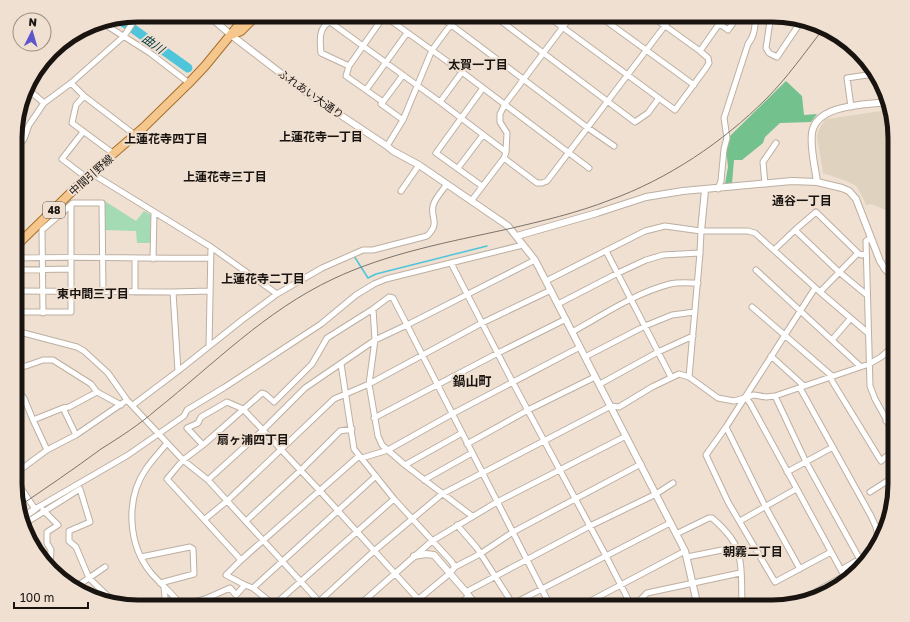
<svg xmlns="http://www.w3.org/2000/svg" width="910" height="622" font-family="'Golos Text','Noto Sans JP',sans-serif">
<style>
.medical{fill:#dfd3bf}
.green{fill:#a4dbb4}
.forest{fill:#73c18d}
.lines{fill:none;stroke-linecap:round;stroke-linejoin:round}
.stream{stroke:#4ec5db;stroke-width:1.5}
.river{stroke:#4ec5db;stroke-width:9}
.minor-casing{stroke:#bdafa1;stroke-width:7}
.tertiary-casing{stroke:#bdafa1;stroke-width:8}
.primary-casing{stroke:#a5702f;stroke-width:10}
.minor{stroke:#fff;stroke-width:5}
.tertiary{stroke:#fff;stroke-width:6}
.primary{stroke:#f6c78c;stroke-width:8}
.tram{stroke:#7d736a;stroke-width:1}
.labels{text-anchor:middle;stroke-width:4;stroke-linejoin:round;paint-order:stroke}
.shield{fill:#efe0d2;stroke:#5a514a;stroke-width:1}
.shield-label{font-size:10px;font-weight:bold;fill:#1a1410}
.street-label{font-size:11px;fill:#1a1410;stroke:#efe0d2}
.water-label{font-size:12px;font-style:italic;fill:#003841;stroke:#efe0d2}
.neighbourhood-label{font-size:12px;font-weight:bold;fill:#1a1410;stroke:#efe0d2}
.quarter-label{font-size:13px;font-weight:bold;fill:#1a1410;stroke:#efe0d2}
.rim{fill:none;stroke:#1a1410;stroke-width:5}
</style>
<rect width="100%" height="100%" fill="#efe0d2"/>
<path class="medical" d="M889,110L895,130V210L889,211L870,204L866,205L860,192L856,186L849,182L823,173L817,136L820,127L826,119Z"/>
<path class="green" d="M103,200L136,221L144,211L151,215L150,243H137L136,231L103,230Z"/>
<path class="forest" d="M786,81L802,96L804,115L817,114L811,122L780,123L765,137L763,143L742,160H734L732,183L725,184L728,167L726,148L730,136Z"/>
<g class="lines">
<path class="stream" d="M354,256L368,278L376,274L487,246"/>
<path class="river" d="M117,19L132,28L188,68"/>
<g class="minor-casing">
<path id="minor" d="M383,15L462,72L589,168
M438,15L588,128L614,146
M493,15L635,122L648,113L659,98
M546,15L675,110L706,68L709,63L708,58L700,51L650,15
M598,15L694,85
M707,15L728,30L739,15
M771,15L766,48L769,53L777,57L802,20
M384,16L363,46L440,102L506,152
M101,22L150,53L189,83
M393,22L399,15
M700,51L719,24
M349,66L321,53C320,42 318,27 330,22L363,46L349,66L346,76L383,102L381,104L403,120
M30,80V91
M71,83L84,96L135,135
M366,90L407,33
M25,91H30L44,103
M84,96L76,105L72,123L114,154
M383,102L403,75
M440,102L462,72
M851,107L847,78L874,74
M83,132L62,159L87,178
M387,146L403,120L432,50L458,15
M16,149L24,139L29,125L44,103L71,83L124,36L138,15
M504,158L537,183H542L547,181L673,15
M458,168L483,135
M91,173L211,247L277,294
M765,184L763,162L776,143
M482,186L436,153L483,88
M718,189L721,181L724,149L727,138L724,118L748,44C755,36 755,25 756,15
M401,191L419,165
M472,200L504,158L506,152L507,133L500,122V114L505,104L572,15
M795,230L816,212L858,253
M871,238L866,241L870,386L875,399L895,435
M774,250L795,230L839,272L867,295
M606,251L671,377
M16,258C81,256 145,259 210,258
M135,259V292
M153,259L154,213
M451,263L512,381L606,556L632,607
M16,270L71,269
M756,270L860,366
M546,281L645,231L665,226L701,231H748L755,233L820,292L868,333
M815,288L726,427L706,455L728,502L775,582L831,552
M16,291L173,292L210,291
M173,292L178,371
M820,292L858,253L861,255L866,254
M558,304L618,273L646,260L663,255L700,253
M752,307L832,376V381L881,461L895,449
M373,309L375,340L369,384L378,436L382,445L405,465L472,516
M16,312H71V205
M43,313L42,230L73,203H102L103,292
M16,331L77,347L84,351L108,373L127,400L183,460L208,480L324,607
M572,332C603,315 635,293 670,284C678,282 689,283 698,283
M832,340L850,319
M209,346L211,247
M771,356L804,386
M585,357L645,326L672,315L695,312
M341,364L354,449L394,499L451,561L455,567
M16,367L26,366L43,360H53L91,384L97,392L121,405
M689,377L700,253L701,231
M600,384L658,352L693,336
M800,388L871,516L876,527L879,542
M16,396L21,395L24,398L33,420L63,408L69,407L97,392
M775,396L806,462L863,565
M745,397L750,403L846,579
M133,405L178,371L242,320L277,294L322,268L363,250H373L427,236C442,222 428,216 434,203C437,196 443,190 447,184
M63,408L76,435
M374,418L498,353L566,319
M33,420L47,450
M886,421L895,413
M726,427L765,506L800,569
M167,443C160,452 152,460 146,469C125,499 128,545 151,573C161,585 174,594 182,607
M467,444L528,410L595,377
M203,445L187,428L198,423L201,417L227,402L243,409L320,491L418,599
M362,458L388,450L452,414L580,347
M405,465L462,433
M787,472L833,447
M16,473L47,450L76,435L127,400
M208,480L263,430L305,388L375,340L407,325L535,260
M424,480L472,453
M16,481L35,509L128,455L184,416L187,410L225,387L321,324L356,295L374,284L386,279L523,245
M870,492L895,476
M43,510L58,525L47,532V543L51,550L50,566
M889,515L890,517
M205,519L227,501L334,399L369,384L482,323L551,290
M246,521L301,470L340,431L352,429
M740,521L796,489
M24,524L80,489L90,522L69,531V541L76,547L89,578L105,567
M457,525L477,548L514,606
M676,534L709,518H712C719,524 726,531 731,538C744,555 741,582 742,602
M141,557L190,547L193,549L194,574L160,583
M687,557L737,547
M241,560L359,456
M841,570L875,550
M164,587L166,607
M74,588L89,578L116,604
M253,588L376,476
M466,592L590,526L656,494L673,483
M801,600L844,576
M99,601L107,595
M182,605L205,599L230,588L236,595L245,585
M274,605L394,499
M274,607V605L253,588L245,585L226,575L241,560L167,479L183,460L203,445L262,393L265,394L274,402L312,364L327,338L373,309L389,297L393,298L407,325L551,607
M313,607L374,551L442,494L611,406L619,407L652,387L679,374L689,377L718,398L734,401L754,395L766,397L775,396L869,364L881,357L895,345
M357,607L432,541L497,502L626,436
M409,607L449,574L455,567L480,554L513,532L641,464
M456,607L469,596
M507,607L670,523
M579,607L685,551
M633,607L647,593L740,573
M715,607L742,602L749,604L760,602L769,605L771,607"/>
</g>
<g class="tertiary-casing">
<path id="tertiary" d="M208,15L231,35L300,88L387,146L393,151L419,165L508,226L535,260L685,551L698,607
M817,182C815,166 810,149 812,133C816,104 865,105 887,102
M701,231L705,190
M517,236L597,213L646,197L683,191L792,181L817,182L842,188L849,191L856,199L880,261L885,269L895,278
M22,518L35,509
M414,556L426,554L434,555L466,592L477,607"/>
</g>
<g class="primary-casing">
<path id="primary" d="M231,35L241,31L257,15
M16,246L91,173L143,128L189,83L205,66L237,27L249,15"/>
</g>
<use href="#minor" class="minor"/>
<use href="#tertiary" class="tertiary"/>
<use href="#primary" class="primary"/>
<path class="tram" d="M18,507C46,488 74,469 101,449C120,437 139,425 156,410C214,364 265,311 333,279C388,253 449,242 508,229C542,221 577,213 610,200C668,179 723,142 766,99C788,77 805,52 824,28"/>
</g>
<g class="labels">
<rect class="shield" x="43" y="202" width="22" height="16" rx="3"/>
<g class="shield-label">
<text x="54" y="214">48</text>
</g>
<g class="street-label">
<text transform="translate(311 94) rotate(35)" y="4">ふれあい大通り</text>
<text transform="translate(91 175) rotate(-42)" y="4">中間引野線</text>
</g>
<g class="water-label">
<text transform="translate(153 44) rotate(35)" y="4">曲川</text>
</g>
<g class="neighbourhood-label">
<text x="478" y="69">太賀一丁目</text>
<text x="321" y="141">上蓮花寺一丁目</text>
<text x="166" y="143">上蓮花寺四丁目</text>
<text x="225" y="181">上蓮花寺三丁目</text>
<text x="802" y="205">通谷一丁目</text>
<text x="263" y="283">上蓮花寺二丁目</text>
<text x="93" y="298">東中間三丁目</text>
<text x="253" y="444">扇ヶ浦四丁目</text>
<text x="753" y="556">朝霧二丁目</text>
</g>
<g class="quarter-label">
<text x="472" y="386">鍋山町</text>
</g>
</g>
<path d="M0 0H910V622H0ZM138 22H772A116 116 0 0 1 888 138V484A116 116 0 0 1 772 600H138A116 116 0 0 1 22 484V138A116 116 0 0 1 138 22Z" fill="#efe0d2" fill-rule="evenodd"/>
<path class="rim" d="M138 22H772A116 116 0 0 1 888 138V484A116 116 0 0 1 772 600H138A116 116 0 0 1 22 484V138A116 116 0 0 1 138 22Z"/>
<g transform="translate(32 32) rotate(5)"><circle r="19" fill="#efe0d2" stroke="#9a8e84"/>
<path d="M0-3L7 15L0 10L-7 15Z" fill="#5e54cc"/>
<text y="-6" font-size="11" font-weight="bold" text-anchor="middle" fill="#1a1410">N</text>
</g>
<path d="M14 602v6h74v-6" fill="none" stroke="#1a1410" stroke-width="2"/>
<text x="20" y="602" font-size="12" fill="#1a1410" stroke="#efe0d2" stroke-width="3" paint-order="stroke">100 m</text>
</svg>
